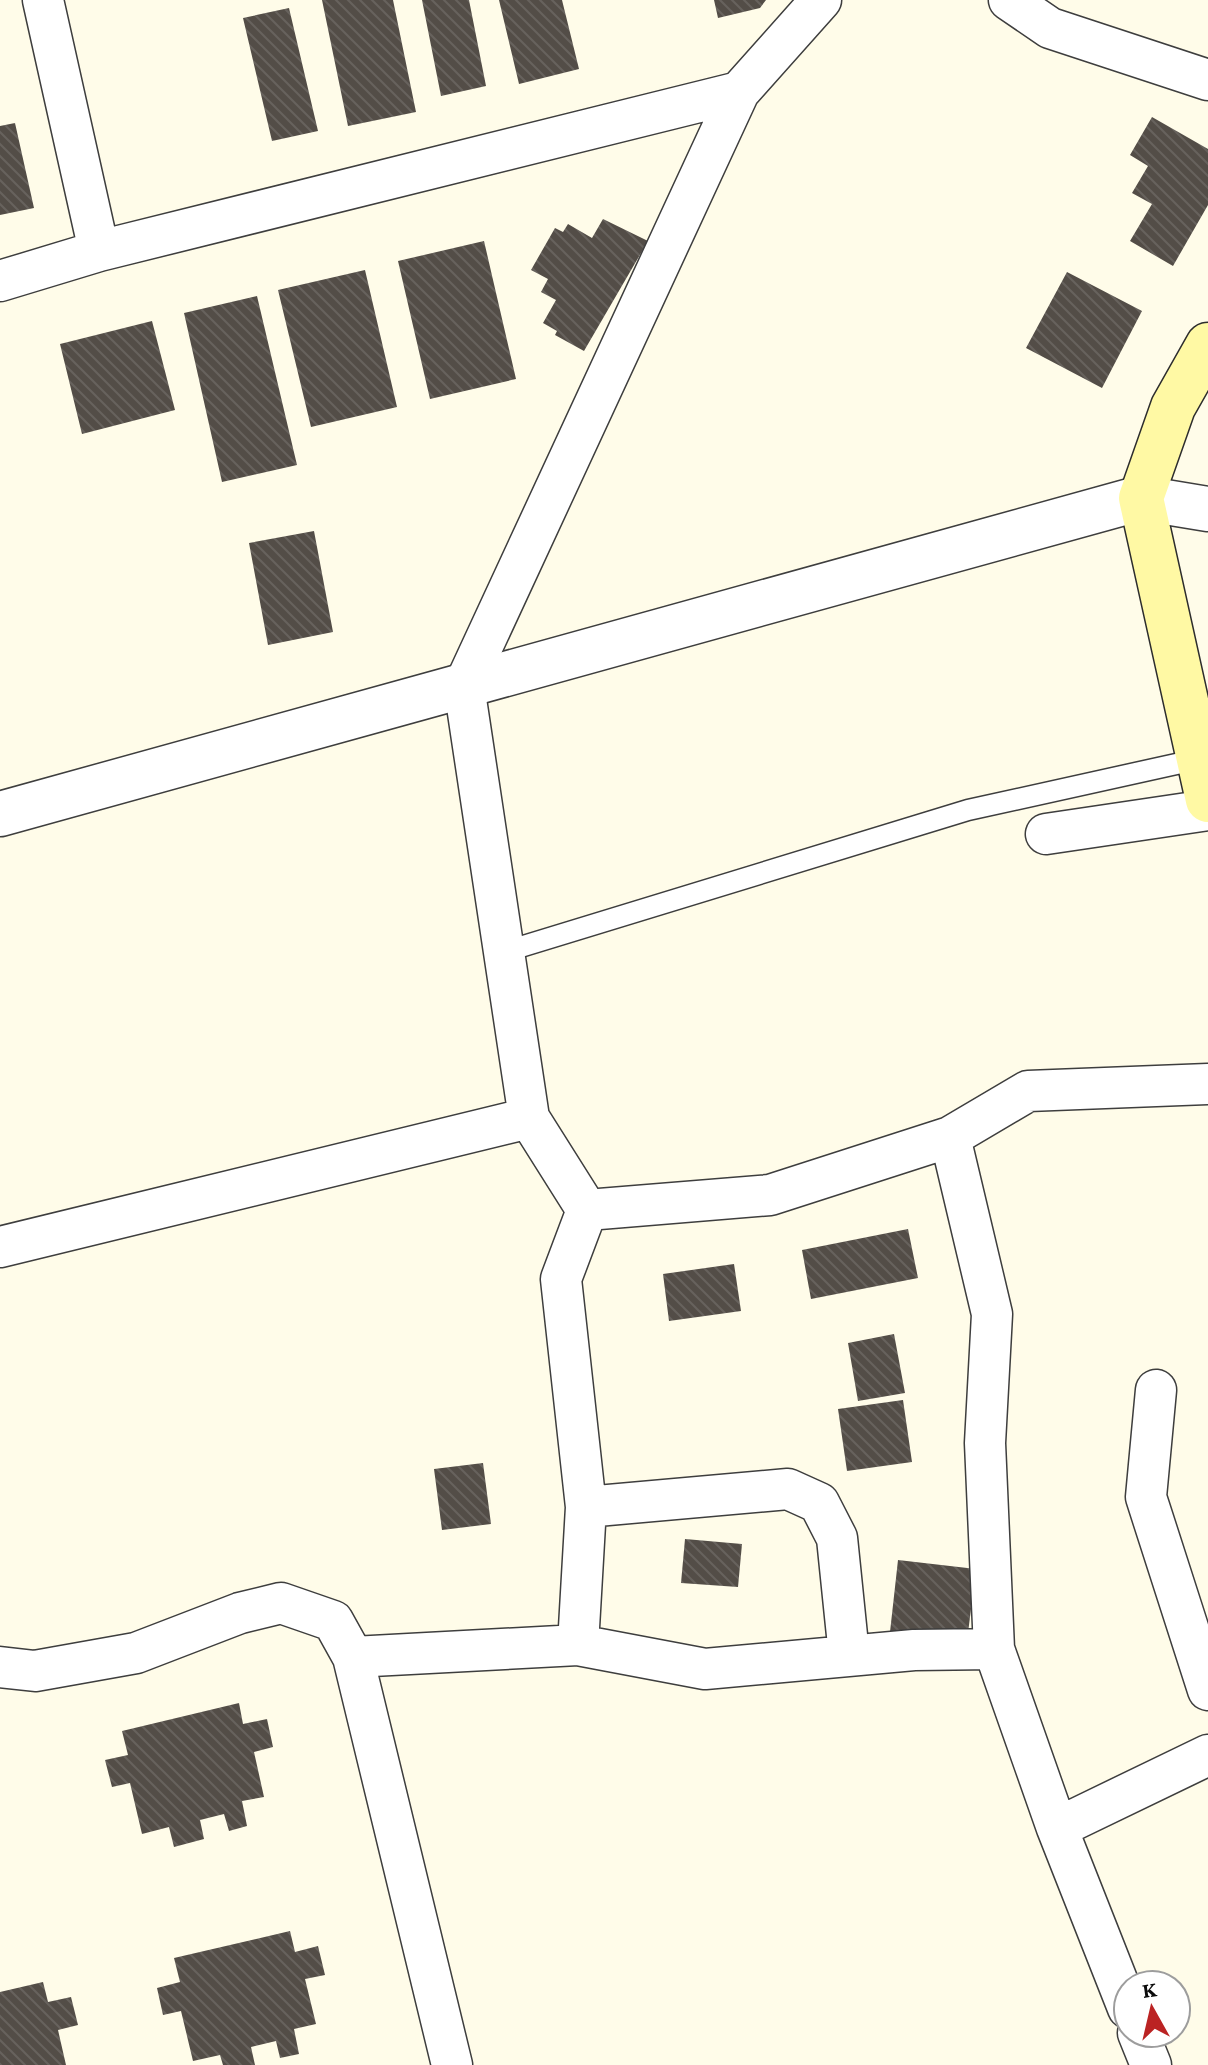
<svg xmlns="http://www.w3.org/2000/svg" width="1208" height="2065" font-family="'Crimson Pro',serif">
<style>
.building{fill:url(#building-back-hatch)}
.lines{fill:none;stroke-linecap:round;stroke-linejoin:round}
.service-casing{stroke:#3e3e3e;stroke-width:23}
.minor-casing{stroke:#3e3e3e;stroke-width:43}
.tertiary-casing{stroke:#3e3e3e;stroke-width:47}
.secondary-casing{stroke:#2d2d2d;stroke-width:47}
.service{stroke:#fff;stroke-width:20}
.minor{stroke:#fff;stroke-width:40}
.tertiary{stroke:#fff;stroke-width:44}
.secondary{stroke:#fff9a4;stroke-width:44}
</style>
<defs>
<pattern id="building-back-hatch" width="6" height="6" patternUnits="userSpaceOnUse" patternTransform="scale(2)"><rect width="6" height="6" fill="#534d47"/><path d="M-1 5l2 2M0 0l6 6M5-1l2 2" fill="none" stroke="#67625d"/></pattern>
</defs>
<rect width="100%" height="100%" fill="#fffce9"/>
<path class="building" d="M322,0H393L416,112L348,126Z
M422,0H469L486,86L441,96Z
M499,0H562L579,69L519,84Z
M714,0H766L760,8L718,18Z
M289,8L318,131L272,141L243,18Z
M1152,117L1208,149V205L1173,266L1130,241L1152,204L1132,193L1148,166L1130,155Z
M15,123L34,208L0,215V126Z
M603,219L648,241L584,351L555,335L557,331L543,323L556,300L541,292L548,279L531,270L555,228L563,232L568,224L592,238Z
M484,241L516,379L430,399L398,261Z
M365,270L397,407L311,427L278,290Z
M1067,272L1142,311L1102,388L1026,348Z
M257,296L297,465L222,482L184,313Z
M152,321L175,410L82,434L60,344Z
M314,531L333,632L268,645L249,543Z
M908,1229L918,1278L811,1299L802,1250Z
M734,1264L741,1311L669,1321L663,1274Z
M894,1334L905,1393L858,1401L848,1343Z
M903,1400L912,1462L847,1471L838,1409Z
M483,1463L491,1524L442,1530L434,1469Z
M685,1539L742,1544L738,1587L681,1583Z
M898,1560L976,1569L967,1641L890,1632Z
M239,1703L243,1724L267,1719L273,1747L254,1752L264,1797L242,1801L247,1826L229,1831L224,1814L200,1820L204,1839L174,1847L169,1827L142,1834L130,1783L112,1787L105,1760L128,1755L122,1731Z
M290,1931L295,1952L318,1946L325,1975L305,1979L316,2024L294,2029L299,2054L280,2058L276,2041L251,2047L255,2065H223L220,2055L193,2061L181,2011L163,2015L157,1988L180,1982L174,1958Z
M43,1982L48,2002L71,1997L78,2025L58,2030L66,2065H0V1992Z"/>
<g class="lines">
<g class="service-casing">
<path id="service" d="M504,952L968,810L1199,759"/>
</g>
<g class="minor-casing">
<path id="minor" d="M43,0L99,251
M1009,0L1050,28L1208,80
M739,92L464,686L529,1118L587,1210L770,1195L950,1137L1028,1091L1208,1084
M0,281L99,251L739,92L821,0
M1046,834L1208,810
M950,1137L992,1314L985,1443L994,1649L1057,1828L1128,2008
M0,1247L529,1118
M1156,1390L1146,1497L1208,1690
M586,1507L788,1489L819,1503L837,1538L849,1655
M578,1645L586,1507L561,1279L587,1210
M353,1657L578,1645L705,1669L914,1650L994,1649
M0,1667L35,1671L136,1653L240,1613L281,1603L333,1621L353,1657L452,2065
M1057,1828L1208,1755
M1138,2033L1151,2065"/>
</g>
<g class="tertiary-casing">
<path id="tertiary" d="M0,814L1141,498L1208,509"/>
</g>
<g class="secondary-casing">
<path id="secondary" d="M1208,345L1173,407L1141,498L1208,800"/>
</g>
<use href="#service" class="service"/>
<use href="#minor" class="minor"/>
<use href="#tertiary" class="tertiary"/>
<use href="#secondary" class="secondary"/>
</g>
<g transform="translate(1152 2009) rotate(352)"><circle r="38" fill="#ffffff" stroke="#9d9d9d" stroke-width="2"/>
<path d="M0-6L14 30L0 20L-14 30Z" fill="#bb2323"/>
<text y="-12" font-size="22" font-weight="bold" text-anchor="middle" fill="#0b0b0b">K</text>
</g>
</svg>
